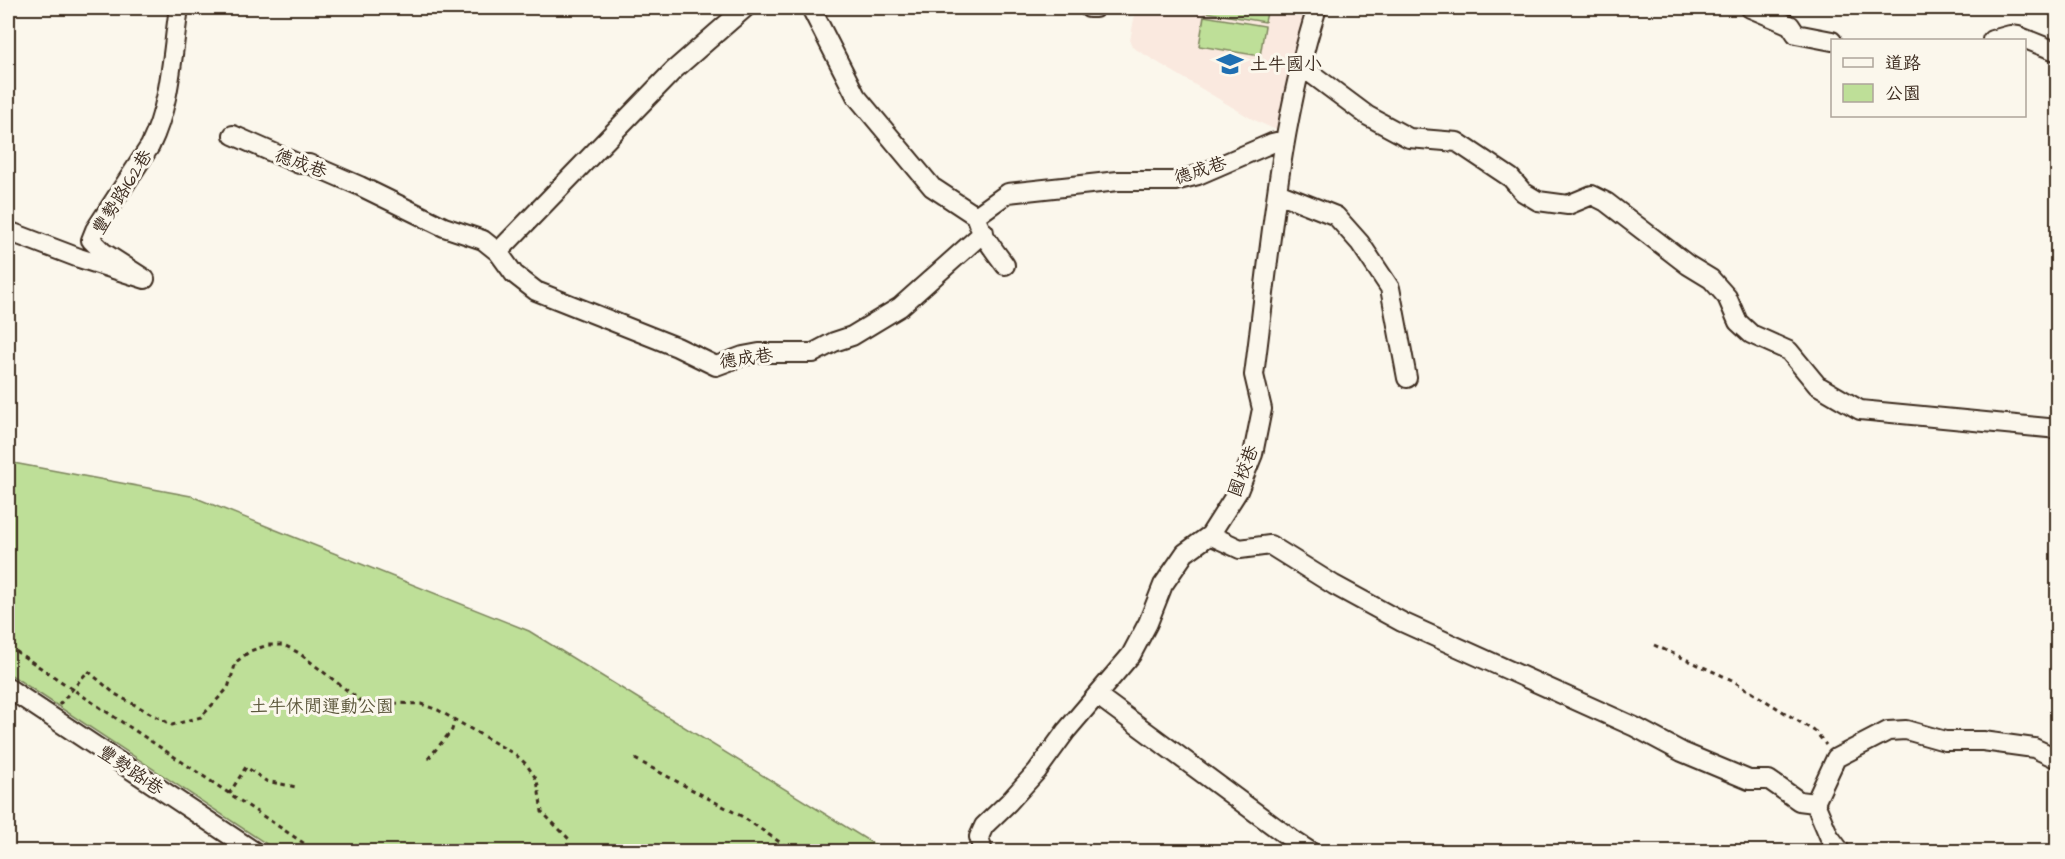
<svg xmlns="http://www.w3.org/2000/svg" width="2065" height="859" font-family="'Architects Daughter','LXGW WenKai TC',sans-serif">
<style>
.built{fill:#fae9df}
.green{fill:#bedf98;stroke:#7c845b;stroke-width:1.5}
.lines{fill:none;stroke-linecap:round;stroke-linejoin:round}
.minor-casing{stroke:#3b2a1e;stroke-width:22}
.path{stroke:#3b2a1e;stroke-width:3;stroke-dasharray:4.5 4.5;stroke-linecap:butt}
.minor{stroke:#fbf7ec;stroke-width:18}
.labels{text-anchor:middle;stroke-width:6;stroke-linejoin:round;paint-order:stroke}
.poi-label{font-size:18px;fill:#3b2a1e;stroke:#fbf7ec;text-anchor:start}
.street-label{font-size:18px;fill:#3b2a1e;stroke:#fbf7ec}
.park-label{font-size:18px;fill:#5c573c;stroke:#fbf7ec}
</style>
<rect width="100%" height="100%" fill="#fbf7ec"/>
<filter id="ink" filterUnits="userSpaceOnUse"><feTurbulence type="fractalNoise" baseFrequency=".0167" numOctaves="2"/><feDisplacementMap in="SourceGraphic" scale="12" xChannelSelector="R" yChannelSelector="G"/><feConvolveMatrix kernelMatrix="1 2 1 2 8 2 1 2 1" color-interpolation-filters="sRGB"/></filter>
<g filter="url(#ink)">
<path class="built" d="M1136,8H1315L1283,130L1274,129L1252,119L1132,47L1130,41Z"/>
<path class="green" d="M1205,8H1268L1265,22L1204,12Z
M1204,16L1265,26L1260,56L1199,46Z
M8,462L191,496L529,631L885,851H277L8,673Z"/>
<g class="lines">
<g class="minor-casing">
<path id="minor" d="M811,8L856,96L932,187L976,216C977,229 997,254 1005,265
M1089,8H1095
M1750,8L1790,25L1796,34L1832,41
M1992,40L2010,35L2018,36L2058,52
M1301,66L1368,116L1409,138L1457,142L1511,178L1523,192L1538,201L1568,205L1592,195L1606,202L1688,265L1711,279L1727,297L1738,322L1751,334L1789,351L1817,385L1860,410L2058,429
M233,135L299,164H309L360,186L444,227L483,240L498,252L514,274L536,291L677,347L716,366L743,356L759,353H813L834,342L852,336L900,307L984,232
M1278,193L1336,216L1360,243L1390,288L1407,378
M976,216L1008,193L1118,181H1175L1198,175L1272,143L1285,140
M8,231L79,258L145,279L103,252L91,240L95,230L150,146C171,104 172,53 179,8
M498,252L674,70L745,8
M1210,535L1240,549L1270,545L1334,585L1402,622L1635,727L1682,752L1749,780H1769L1799,801L1815,803
M8,688L255,852
M1098,696L1294,841L1311,852
M983,852L979,837L984,826L1009,802L1037,771L1066,731L1131,655L1148,623L1163,585L1185,553L1210,535L1238,491L1253,454L1262,409L1254,375C1270,253 1279,126 1317,8
M1841,852L1829,836L1815,803L1836,758L1888,731L1906,730L1945,741H1983L2034,748L2058,759"/>
</g>
<path class="path" d="M1654,645L1732,680L1816,732L1826,745
M8,646L317,852
M59,705L88,671L115,694L172,725L201,717L228,688L236,662L250,651L268,645H284L299,653L362,702L421,704L438,710L516,755L526,764L537,780L542,812L569,839
M428,759L452,730L455,718
M635,759L743,817L794,852
M229,794L246,767L266,781L296,787"/>
<use href="#minor" class="minor"/>
</g>
</g>
<defs>
<g id="school-bare" transform="scale(2.07)"><path d="M0-5L7-2L0 1L-7-2ZM-4 1L0 2.5L4 1V4Q0 6-4 4Z" fill="#1f6fb2" stroke="#fbf7ec" stroke-width="2.5" paint-order="stroke"/></g>
</defs>
<g fill-rule="evenodd">
<use href="#school-bare" x="1230" y="64"/>
</g>
<g class="labels">
<g class="poi-label">
<text x="1250" y="70">土牛國小</text>
</g>
<g class="street-label">
<text transform="translate(301 163) rotate(20)" y="6">德成巷</text>
<text transform="translate(1200 170) rotate(-18)" y="6">德成巷</text>
<text transform="translate(122 192) rotate(-58)" y="6">豐勢路162巷</text>
<text transform="translate(746 358) rotate(-8)" y="6">德成巷</text>
<text transform="translate(1243 471) rotate(-69)" y="6">國校巷</text>
<text transform="translate(131 770) rotate(34)" y="6">豐勢路1巷</text>
</g>
<g class="park-label">
<text x="322" y="712">土牛休閒運動公園</text>
</g>
</g>
<rect width="2065" height="859" fill="none" stroke="#fbf7ec" stroke-width="30"/>
<rect x="15" y="15" width="2035" height="829" fill="none" stroke="#3b2a1e" stroke-width="2" filter="url(#ink)"/>
<rect x="1831" y="39" width="195" height="78" fill="#fbf7ec" stroke="#aea59a" stroke-width="1.5"/>
<rect x="1843" y="58" width="30" height="9" fill="#fbf7ec" stroke="#aea59a" stroke-width="1.5"/>
<text x="1885" y="69" font-size="18" fill="#3b2a1e">道路</text>
<rect x="1843" y="84" width="30" height="18" fill="#bedf98" stroke="#aea59a" stroke-width="1.5"/>
<text x="1885" y="99" font-size="18" fill="#3b2a1e">公園</text>
</svg>
